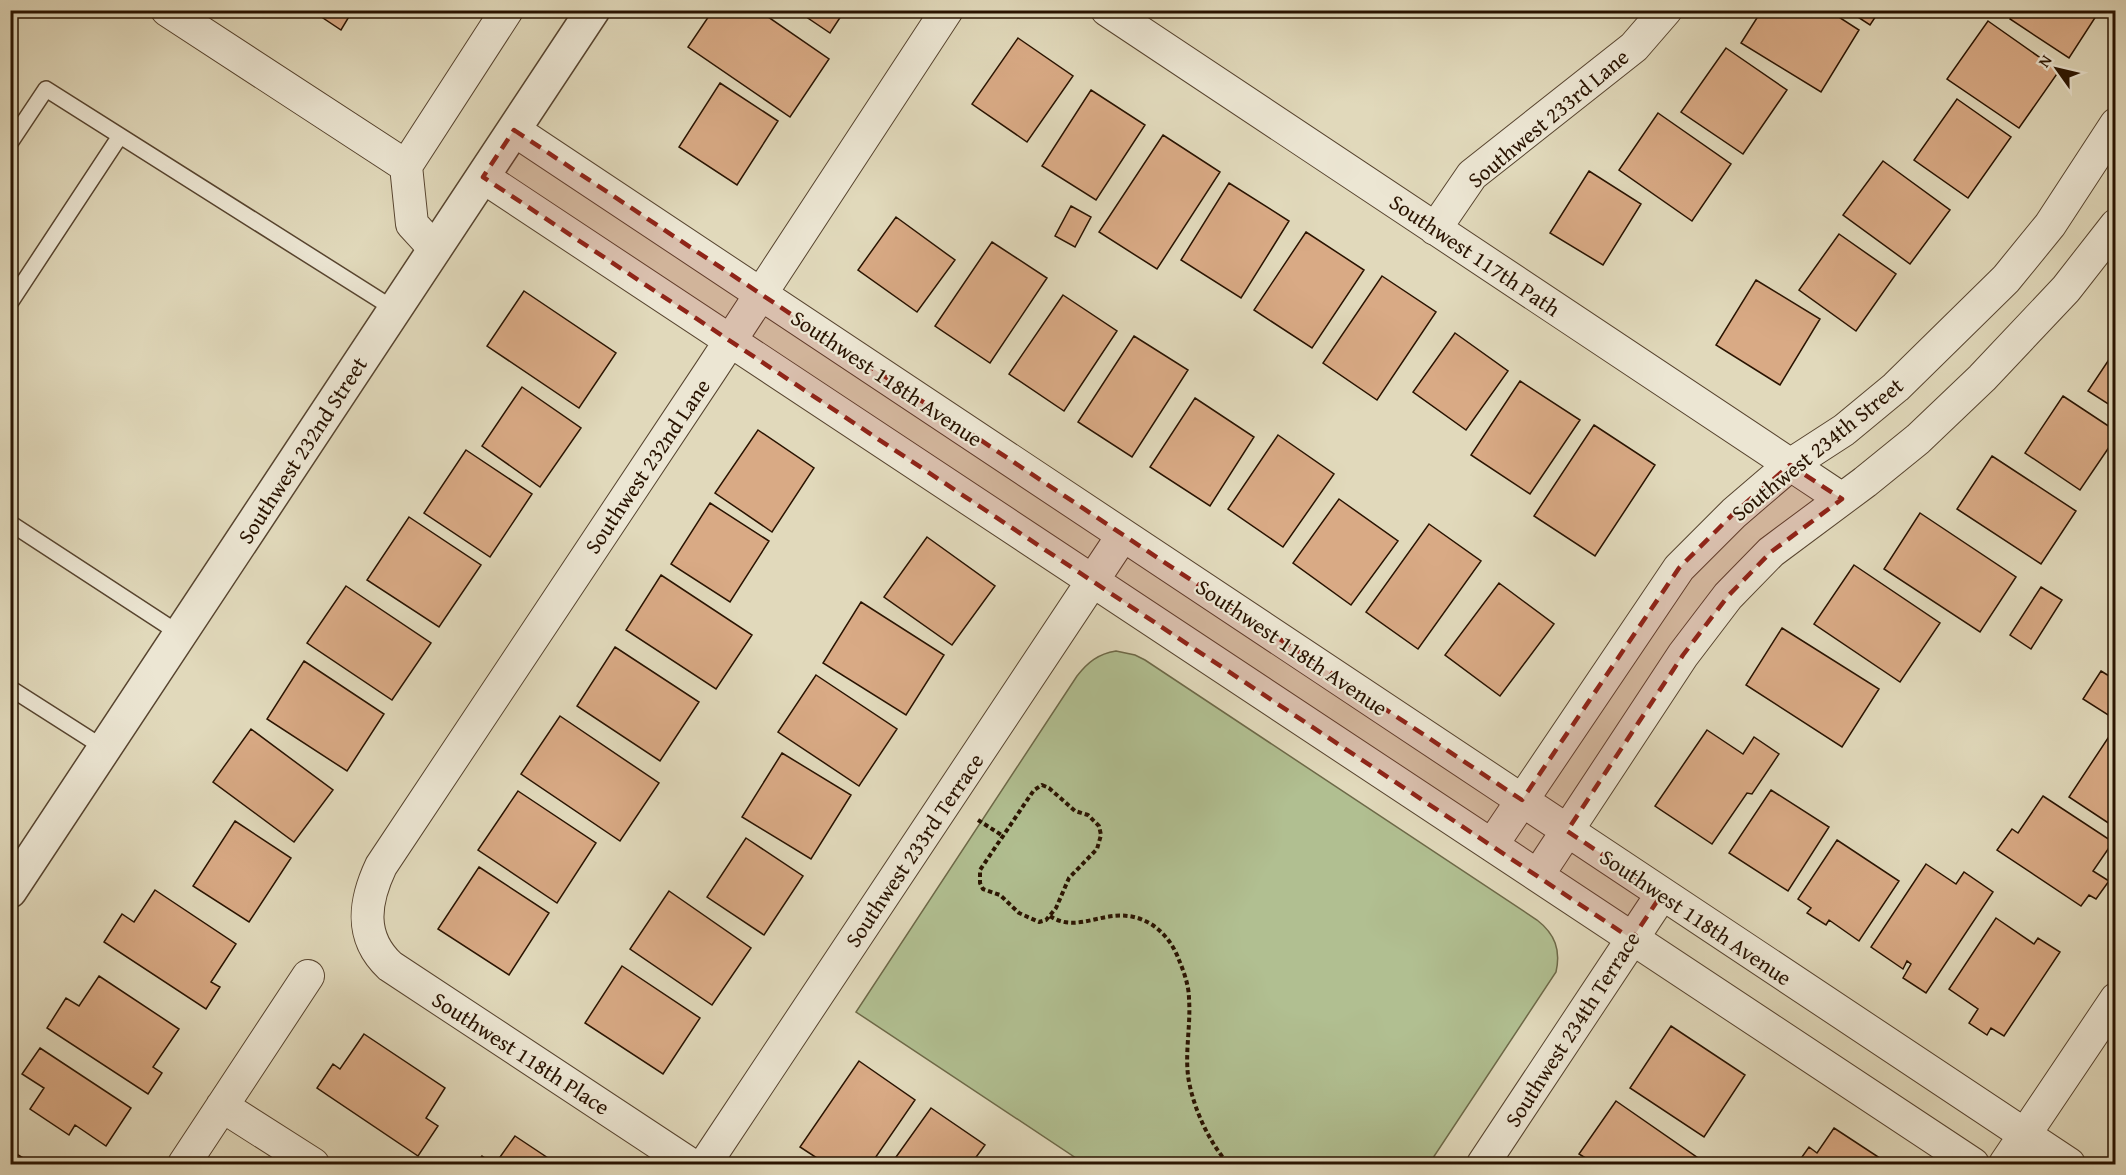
<svg xmlns="http://www.w3.org/2000/svg" width="2126" height="1175" font-family="'Gentium Book Plus',serif">
<style>
.green{fill:#b1bf91;stroke:#6d6948;stroke-width:1.5}
.building{fill:#d9aa85;stroke:#291300;stroke-width:1.5}
.lines{fill:none;stroke-linecap:round;stroke-linejoin:round}
.service-casing{stroke:#57442f;stroke-width:18}
.minor-casing{stroke:#57442f;stroke-width:34}
.tertiary-casing{stroke:#57442f;stroke-width:36}
.path{stroke:#291300;stroke-width:4;stroke-dasharray:4.5 3;stroke-linecap:butt}
.service{stroke:#ece6d3;stroke-width:15}
.minor{stroke:#ece6d3;stroke-width:32}
.tertiary{stroke:#ece6d3;stroke-width:33}
.marked{fill:#8f2418;fill-opacity:0.2;stroke:#8f2418;stroke-width:4.5;stroke-dasharray:12 8;stroke-linejoin:round}
.labels{text-anchor:middle;stroke-width:4.5;stroke-linejoin:round;paint-order:stroke}
.street-label{font-size:22px;fill:#291300;stroke:#ece6d3}
</style>
<rect width="100%" height="100%" fill="#e1d9bb"/>
<filter id="stains"><feTurbulence type="fractalNoise" baseFrequency=".00333" numOctaves="4"/><feColorMatrix values="0 0 0 0 .2 0 0 0 0 .09 0 0 0 0 .02 0 0 0 .5 -.17"/></filter>
<radialGradient id="worn" r=".72"><stop offset=".6" stop-color="#630" stop-opacity="0"/><stop offset="1" stop-color="#630" stop-opacity=".3"/></radialGradient>
<path class="green" d="M1116,651L1135,655L1145,660L1537,920C1555,934 1561,950 1556,972L1429,1164H1085L856,1012L1077,676C1088,662 1098,654 1116,651Z"/>
<path class="building" d="M311,10H353L341,30Z
M713,10H758L829,59L790,117L688,47Z
M796,10H845L830,33Z
M1762,10H1828L1859,30L1821,92L1741,43Z
M1847,10H1880L1870,25Z
M2015,10H2100L2069,58L2010,19Z
M1988,21L2059,71L2019,128L1947,79Z
M1018,38L1073,76L1027,142L972,104Z
M1726,48L1787,90L1743,154L1681,112Z
M720,83L778,121L737,185L679,147Z
M1091,90L1145,125L1096,200L1042,166Z
M1957,99L2011,137L1968,198L1914,160Z
M1658,113L1731,164L1692,221L1619,170Z
M1163,135L1220,172L1157,269L1099,232Z
M1883,161L1950,210L1910,264L1843,215Z
M1589,171L1641,204L1603,265L1550,233Z
M1229,183L1289,221L1241,298L1181,260Z
M1071,206L1091,217L1075,247L1055,236Z
M896,217L955,260L917,312L858,270Z
M1306,232L1364,270L1312,348L1254,310Z
M1839,234L1896,274L1856,331L1799,290Z
M992,242L1047,278L990,363L935,326Z
M1382,276L1436,312L1377,400L1323,363Z
M1756,280L1820,319L1780,385L1716,345Z
M524,291L616,353L579,408L487,346Z
M1063,295L1117,331L1064,411L1009,374Z
M1455,333L1508,371L1466,430L1413,392Z
M1134,336L1188,370L1132,457L1078,422Z
M2116,349V409L2088,391Z
M1520,381L1580,420L1530,494L1471,455Z
M522,387L581,428L540,487L482,446Z
M2063,396L2116,431V437L2080,490L2025,453Z
M1195,398L1254,437L1210,506L1150,467Z
M1594,425L1655,465L1595,556L1534,516Z
M758,430L814,468L772,532L715,493Z
M1278,435L1334,474L1283,547L1228,509Z
M466,450L532,494L490,557L424,513Z
M1992,456L2076,511L2041,564L1957,509Z
M1339,499L1398,541L1351,605L1293,563Z
M710,503L769,541L730,602L671,564Z
M1920,513L2016,577L1980,632L1884,569Z
M409,517L481,565L439,627L367,580Z
M1429,524L1481,561L1418,649L1366,612Z
M927,537L995,586L952,645L884,597Z
M1854,565L1940,623L1900,682L1814,624Z
M661,575L752,635L716,689L626,630Z
M1499,583L1554,624L1500,696L1445,655Z
M346,586L431,643L392,700L307,643Z
M2041,587L2062,600L2031,649L2010,635Z
M861,602L944,655L906,715L823,663Z
M1782,628L1879,689L1842,747L1746,685Z
M615,647L699,702L660,761L577,706Z
M304,661L384,714L347,771L267,719Z
M2101,671L2114,679L2116,677V720L2083,699Z
M816,675L897,729L859,786L778,732Z
M560,716L659,783L620,841L521,774Z
M251,729L333,790L294,842L213,782Z
M1707,730L1743,754L1754,737L1779,754L1752,794L1747,793L1712,844L1655,806Z
M2110,735L2116,739V828L2069,797Z
M782,753L851,795L811,859L742,817Z
M1771,790L1829,827L1788,891L1729,853Z
M518,791L596,843L557,903L478,850Z
M2043,796L2113,842L2093,871L2109,881L2096,899L2089,895L2081,906L1997,850L2012,829L2018,833Z
M235,821L291,858L249,922L193,886Z
M746,838L803,876L764,935L707,897Z
M1837,840L1899,881L1859,941L1829,920L1826,925L1807,913L1811,908L1798,899Z
M1926,864L1956,884L1964,872L1993,892L1926,993L1903,978L1911,964L1907,961L1903,969L1871,947Z
M479,867L549,913L509,975L438,929Z
M155,890L236,944L211,982L220,987L206,1009L104,942L122,914L134,922Z
M669,891L751,948L712,1005L630,949Z
M1996,918L2034,944L2038,938L2060,952L2004,1036L1991,1028L1987,1035L1969,1023L1978,1009L1949,989Z
M622,966L700,1018L663,1074L585,1023Z
M99,976L179,1029L153,1067L162,1073L148,1094L47,1028L66,998L79,1006Z
M1671,1026L1745,1075L1704,1137L1630,1088Z
M364,1034L445,1088L426,1118L438,1126L418,1156L317,1088L333,1064L340,1069Z
M40,1048L131,1108L106,1146L75,1125L69,1135L30,1109L44,1088L22,1074Z
M859,1061L915,1100L871,1164H826L800,1147Z
M1616,1101L1698,1158L1693,1164H1595L1579,1154Z
M931,1108L985,1145L971,1164H891Z
M1834,1128L1889,1164H1797L1809,1147L1817,1153Z
M515,1136L557,1164H495Z
M10,1150L33,1164H10Z
M482,1156L494,1164H476Z"/>
<g class="lines">
<g class="service-casing">
<path id="service" d="M10,143L46,89L394,309
M10,303L120,136
M10,523L180,634
M10,688L104,748"/>
</g>
<g class="minor-casing">
<path id="minor" d="M167,10L406,166L412,224L435,249
M1107,10L1842,499
M514,130L2069,1164
M406,166L507,10
M483,177L1973,1164
M1435,229L1472,175L1634,47L1666,10
M1492,845L1679,568L1734,513L1790,465L1844,430L1896,387L2006,279L2050,225L2116,124
M1538,875L1683,655L1728,596L1771,552L1865,482L1918,439L1982,378L2066,289L2116,225
M222,1106L313,1164
M184,1164L308,976
M690,1164L390,966C359,937 364,902 381,866L711,370L947,10
M705,1164L1123,535
M1483,1164L1662,894
M2005,1164L2116,999"/>
</g>
<g class="tertiary-casing">
<path id="tertiary" d="M10,891L593,10"/>
</g>
<path class="path" d="M1042,785L1049,788L1075,811L1088,815L1099,826L1101,835L1097,849L1069,878L1056,908L1046,920L1039,922L1019,913L1000,895L983,889L980,883V870L1034,790Z
M978,820L1003,836
M1050,916C1081,937 1111,900 1151,924C1164,932 1174,946 1179,960C1184,972 1189,986 1189,999C1191,1027 1184,1055 1189,1082C1195,1112 1209,1141 1228,1164"/>
<use href="#service" class="service"/>
<use href="#minor" class="minor"/>
<use href="#tertiary" class="tertiary"/>
</g>
<path class="marked" d="M514,130L1522,800L1679,568L1734,513L1790,465L1842,499L1771,552L1728,596L1683,655L1567,831L1662,894L1632,939L483,177Z"/>
<g class="labels">
<g class="street-label">
<text transform="translate(1548 118) rotate(-40)" y="8">Southwest 233rd Lane</text>
<text transform="translate(1475 255) rotate(34)" y="8">Southwest 117th Path</text>
<text transform="translate(887 378) rotate(34)" y="8">Southwest 118th Avenue</text>
<text transform="translate(1817 449) rotate(-39)" y="8">Southwest 234th Street</text>
<text transform="translate(302 450) rotate(-57)" y="8">Southwest 232nd Street</text>
<text transform="translate(647 466) rotate(-56)" y="8">Southwest 232nd Lane</text>
<text transform="translate(1292 647) rotate(34)" y="8">Southwest 118th Avenue</text>
<text transform="translate(914 850) rotate(-56)" y="8">Southwest 233rd Terrace</text>
<text transform="translate(1696 917) rotate(34)" y="8">Southwest 118th Avenue</text>
<text transform="translate(1572 1029) rotate(-57)" y="8">Southwest 234th Terrace</text>
<text transform="translate(521 1053) rotate(33)" y="8">Southwest 118th Place</text>
</g>
</g>
<rect width="2126" height="1175" fill="none" stroke="#e1d9bb" stroke-width="36"/>
<rect x="12" y="12" width="2102" height="1151" fill="none" stroke="#291300" stroke-width="3"/>
<rect x="18" y="18" width="2090" height="1139" fill="none" stroke="#291300" stroke-width="1.5"/>
<g transform="translate(2057 69) rotate(304)" stroke="#ece6d3" stroke-width="4.5" paint-order="stroke">
<path d="M0-4.5L10 22L0 15L-10 22Z" fill="#291300"/>
<text y="-9" font-size="16" font-weight="bold" text-anchor="middle" fill="#291300">N</text>
</g>
<rect width="100%" height="100%" filter="url(#stains)"/>
<rect width="100%" height="100%" fill="url(#worn)"/>
</svg>
